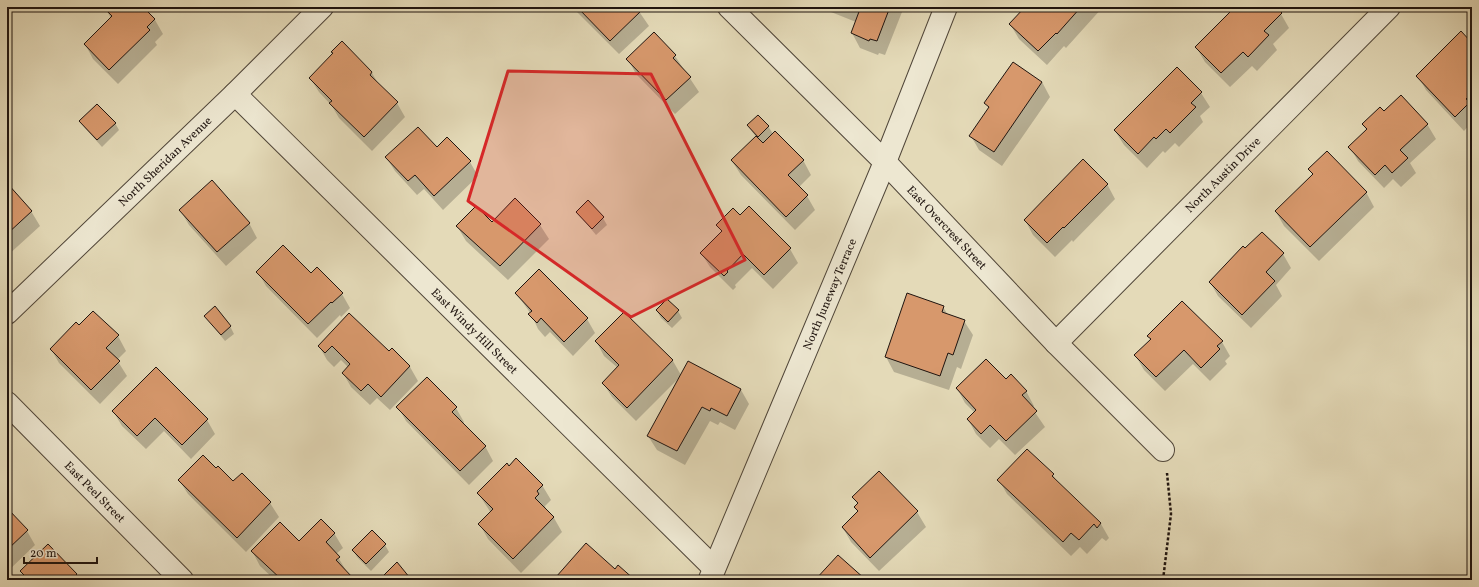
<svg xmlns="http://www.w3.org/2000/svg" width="1479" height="587" font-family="Vollkorn,serif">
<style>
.shadow{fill:#0003}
.building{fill:#d7986c;stroke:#1f140f}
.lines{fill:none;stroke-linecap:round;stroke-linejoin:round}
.street-casing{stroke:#504639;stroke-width:24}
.path{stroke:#1f140f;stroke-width:2.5;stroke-dasharray:3 2;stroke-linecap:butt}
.street{stroke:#ede7d1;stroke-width:22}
.marked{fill:#d62828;fill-opacity:0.2;stroke:#d62828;stroke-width:3;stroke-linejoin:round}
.labels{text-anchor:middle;stroke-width:3;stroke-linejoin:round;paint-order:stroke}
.street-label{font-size:12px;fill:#1f140f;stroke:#ede7d1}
</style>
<rect width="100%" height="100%" fill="#e4dab8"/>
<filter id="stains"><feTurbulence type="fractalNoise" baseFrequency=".005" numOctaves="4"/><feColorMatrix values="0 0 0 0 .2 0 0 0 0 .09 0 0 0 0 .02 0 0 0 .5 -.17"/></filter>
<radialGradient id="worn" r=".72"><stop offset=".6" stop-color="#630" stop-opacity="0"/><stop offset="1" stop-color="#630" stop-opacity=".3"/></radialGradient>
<path class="shadow" d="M104,7H142L155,20L163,34L155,42L157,45L118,84L93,59L85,44L111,18Z
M572,7H636L649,26L619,54Z
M824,7H904L885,55L879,53L878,55L860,48L852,33L856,22L826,10Z
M1027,7H1103L1066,48L1064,46L1047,65L1019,39L1010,24Z
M1237,7H1274L1281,14L1289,28L1273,44L1277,50L1257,71L1252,66L1230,87L1205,62L1196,47Z
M342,43L372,73L379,85L397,103L405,117L372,151L339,118L332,106L319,92L310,78L334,54Z
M1472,44V122L1464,131L1426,90L1418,76Z
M675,56L699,92L675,114L636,74L628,59Z
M1042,82L1050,97L1002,166L979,150L971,136L989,109L986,103Z
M1201,93L1210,107L1200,116L1203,122L1179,147L1175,143L1165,153L1163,151L1147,168L1124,145L1115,131Z
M1384,113L1427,124L1436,139L1410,163L1416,173L1401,187L1393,179L1384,188L1358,161L1350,147L1367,131L1363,124Z
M80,121L115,123L119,130L102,147L85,128Z
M748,126H768L773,134L803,160L811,175L799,187L807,196L815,210L795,230L741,175L732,161L756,137Z
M447,138L470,162L478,176L443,210L424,189L417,195L395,171L386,157L436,148Z
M1309,169L1366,192L1374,207L1319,261L1284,226L1276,212L1313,175Z
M1107,184L1115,199L1073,242L1072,240L1055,257L1033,235L1025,220Z
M7,185L31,211L40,226L7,256Z
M180,210L249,223L257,238L226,266L189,225Z
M577,212L603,218L607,225L596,235Z
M740,216L790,249L798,263L773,289L752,268L735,285L736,287L733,290L710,267L701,253L722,232L717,225Z
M492,224L540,225L549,239L508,280L466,241L457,226Z
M1283,254L1291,268L1276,285L1282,296L1251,328L1218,296L1210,282Z
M258,272L311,274L342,294L350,308L341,317L340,315L317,338L266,286Z
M516,293L587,319L595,333L573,356L550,332L545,337L538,329L531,314Z
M943,307L948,315L964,321L973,335L961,369L957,367L949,390L894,372L886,357Z
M657,311H678L682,318L672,328L661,318Z
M624,313L673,361L681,375L688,362L741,390L749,404L735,430L720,422L718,425L710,421L685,465L657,450L648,436L679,378L636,421L612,397L603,383L618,368L604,356L596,341Z
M349,315L389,353L392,349L410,367L418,381L390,410L377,398L370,405L351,387L343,373L348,367L341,360L334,367L327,360L319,346Z
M205,316L230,326L234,334L225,341Z
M79,326L118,336L126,351L117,360L127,376L100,404L59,363L51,349Z
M1149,336L1222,342L1230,356L1225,361L1227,364L1210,381L1193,364L1165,391L1144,370L1135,355L1151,340Z
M156,369L207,420L215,434L191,459L164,431L146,449L122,426L113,411Z
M1006,380L1026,391L1034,406L1032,408L1045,427L1015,455L999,439L990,448L976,434L968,419L975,413L965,403L957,388Z
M398,407L456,408L464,422L463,424L485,446L493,461L469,485L406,421Z
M216,469L233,483L242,474L270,503L279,517L246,552L188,494L179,480Z
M879,472L917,512L926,527L879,571L851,542L843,528L859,512L856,507L858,505L854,497Z
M1053,475L1057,482L1101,524L1109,538L1106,541L1102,538L1087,554L1080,547L1071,556L1007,494L999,480Z
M542,485L551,500L545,506L546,510L554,518L562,532L521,573L488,539L480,525L491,513L478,493Z
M7,510L27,531L35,545L7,572Z
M372,532L385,545L389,552L371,571L357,557L353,550Z
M334,533L343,548L336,554L347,572L353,580H275L260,566L252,551Z
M48,545L77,575L80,580H26L22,572Z"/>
<path class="building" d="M103,7H143L155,19L147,27L150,30L109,70L84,44L112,16Z
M577,7H637L641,11L610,41Z
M856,7H890L877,41L870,39L869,41L851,33L860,9Z
M1025,7H1081L1057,34L1056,33L1038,51L1009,24Z
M1235,7H1276L1282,13L1264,31L1269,35L1248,57L1243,52L1221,73L1195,47Z
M1461,31L1472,43V93L1466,99L1470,102L1455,117L1416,76Z
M654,32L676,55L673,58L691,77L666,100L626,59Z
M342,41L372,72L370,75L398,102L364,137L329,103L332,101L309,78L333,53L331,52Z
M1013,62L1042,82L994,152L969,136L989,107L984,103Z
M1177,67L1202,92L1191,103L1196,107L1170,133L1166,129L1156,139L1154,137L1138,154L1114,130Z
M1401,95L1428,124L1400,150L1408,158L1392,173L1385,165L1375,175L1348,147L1367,129L1362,124L1380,107L1384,111Z
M97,104L116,123L97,140L79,121Z
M758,115L769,126L758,137L747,125Z
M418,127L437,147L447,137L471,161L434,196L415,175L408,181L385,157Z
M775,131L804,160L788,175L808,195L786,217L731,160L756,136L763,143Z
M1327,151L1367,192L1310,247L1275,211L1313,174L1308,169Z
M1083,159L1108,184L1064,228L1063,227L1047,243L1024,220Z
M212,180L250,223L217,252L179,210Z
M7,183L32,211L7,234Z
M515,198L541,224L500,266L456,226L476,206L492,222Z
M588,200L604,217L592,229L576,212Z
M749,206L791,248L764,275L743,254L727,271L728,272L724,276L700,253L722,231L716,225L733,208L740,215Z
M1262,232L1284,253L1266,272L1275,281L1242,315L1209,282L1243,246L1245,248Z
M283,245L311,273L317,267L343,293L332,303L331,302L308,324L256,272Z
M539,269L588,318L564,342L541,318L537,323L528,314L532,311L515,293Z
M907,293L944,306L942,312L965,320L953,355L948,353L940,376L885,357Z
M667,299L679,310L668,322L656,310Z
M1182,301L1223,341L1217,346L1220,349L1201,368L1184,350L1156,377L1134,355L1151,339L1147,336Z
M215,306L231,326L221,335L204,316Z
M93,311L119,335L106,348L120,361L91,390L50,349L76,322L79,325Z
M624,312L673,360L627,408L602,383L619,365L595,341Z
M349,313L389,351L392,348L410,366L381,397L368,384L361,391L342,373L350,364L332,346L325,353L318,346Z
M986,359L1006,379L1011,374L1027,391L1022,395L1037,411L1006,441L990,425L981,434L967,419L976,410L956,388Z
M688,361L741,389L727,416L711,408L710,411L702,407L677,451L647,436Z
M156,367L208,419L182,445L155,418L137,436L112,411Z
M427,377L457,407L452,412L486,446L460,471L396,407Z
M1027,449L1054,474L1052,476L1101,523L1097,528L1094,524L1079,540L1071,533L1063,542L997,480Z
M203,455L216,468L218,466L233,481L242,473L271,502L237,538L178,480Z
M516,458L543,485L537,491L539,494L535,498L554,517L513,559L478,524L493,509L477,493L507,463L509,466Z
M879,471L918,511L870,558L842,527L858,511L854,507L858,503L852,497Z
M7,508L28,530L7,550Z
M321,519L335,533L326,542L340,557L336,560L353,578L352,580H282L251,551L280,522L299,541Z
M372,530L386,544L366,564L352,550Z
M586,543L615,569L618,565L635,580H560L556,577Z
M48,544L77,574L73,578L75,580H29L20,571Z
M838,555L865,579L864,580H815Z
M397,562L410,578L408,580H379Z"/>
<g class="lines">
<g class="street-casing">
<g id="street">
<path id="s1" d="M729,7L885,162L1056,343L1163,450"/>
<path id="s2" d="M235,94L714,568"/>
<path id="s3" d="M7,313L235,94L322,7"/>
<path id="s4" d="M1056,343L1389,7"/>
<path id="s5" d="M7,403L182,580"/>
<path id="s6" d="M710,579L885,162L946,7"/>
</g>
</g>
<path class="path" d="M1163,580L1171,514L1167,473"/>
<use href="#street" class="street"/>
</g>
<path class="marked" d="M508,71L651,74L745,260L631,317L468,201Z"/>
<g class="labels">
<g class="street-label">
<text dy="4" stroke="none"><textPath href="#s3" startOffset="219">North Sheridan Avenue</textPath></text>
<text dy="4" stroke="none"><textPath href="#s4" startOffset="237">North Austin Drive</textPath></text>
<text dy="4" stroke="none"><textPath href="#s1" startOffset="310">East Overcrest Street</textPath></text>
<text dy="4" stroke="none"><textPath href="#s6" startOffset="309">North Juneway Terrace</textPath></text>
<text dy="4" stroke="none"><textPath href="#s2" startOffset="337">East Windy Hill Street</textPath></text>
<text dy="4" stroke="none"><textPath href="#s5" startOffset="125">East Peel Street</textPath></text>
</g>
</g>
<rect width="1479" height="587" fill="none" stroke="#e4dab8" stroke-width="24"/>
<rect x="8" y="8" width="1463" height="571" fill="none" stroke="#1f140f" stroke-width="2"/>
<rect x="12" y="12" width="1455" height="563" fill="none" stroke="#1f140f"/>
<path d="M24 557v6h73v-6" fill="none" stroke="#1f140f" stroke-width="2"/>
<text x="30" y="557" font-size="12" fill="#1f140f" stroke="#ede7d1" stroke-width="3" paint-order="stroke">20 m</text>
<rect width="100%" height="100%" filter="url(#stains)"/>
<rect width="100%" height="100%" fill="url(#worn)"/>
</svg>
